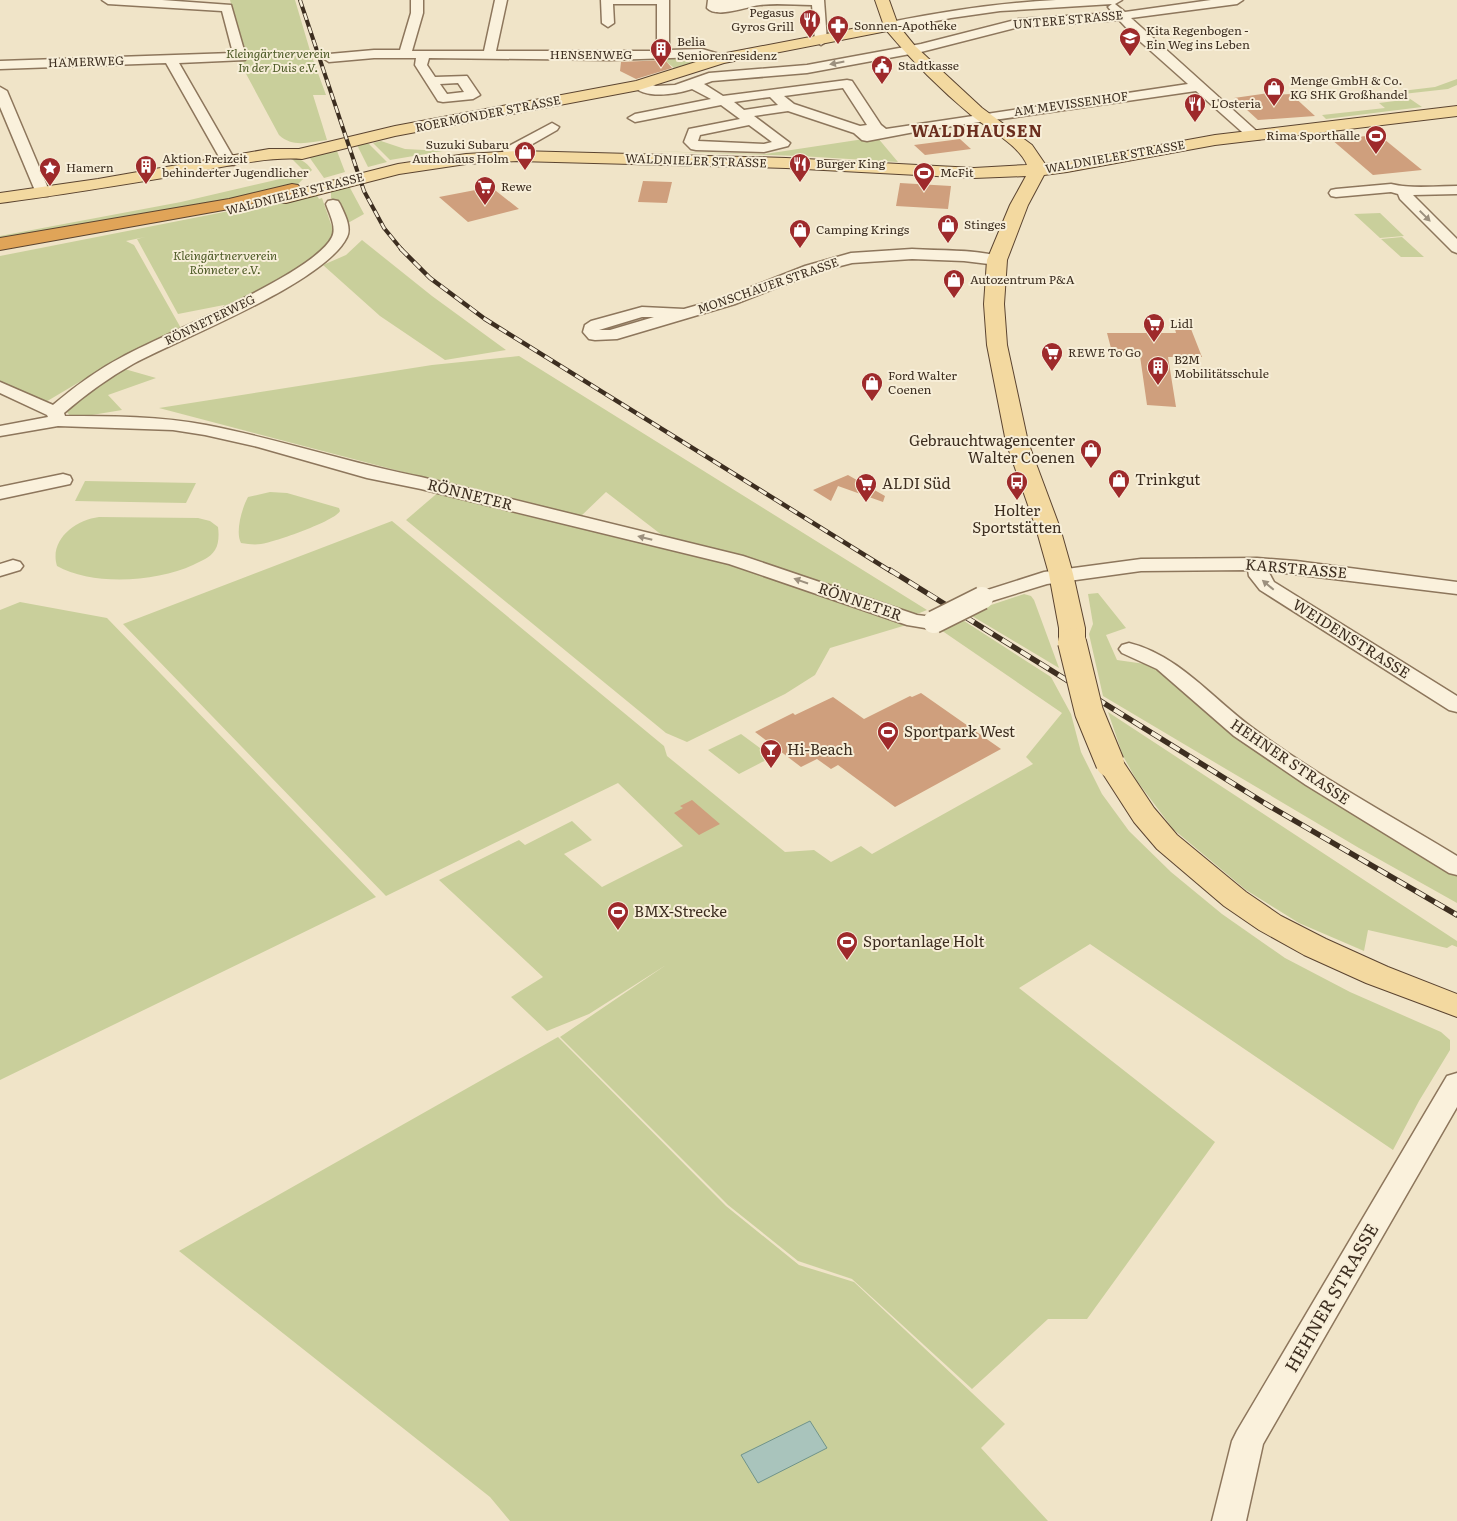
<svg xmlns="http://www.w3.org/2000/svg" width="1457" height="1521" font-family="Literata,serif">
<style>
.green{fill:#c9cf9b}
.water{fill:#a9c4bc;stroke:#6f938a}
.building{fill:#cf9f7d}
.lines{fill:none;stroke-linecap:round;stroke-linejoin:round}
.minor-casing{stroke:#8d765c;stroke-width:3}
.major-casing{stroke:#5b4430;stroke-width:2}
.highway-casing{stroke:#5b4430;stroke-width:2}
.minor{fill:#faf1dc;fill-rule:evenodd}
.major{fill:#f3d9a0;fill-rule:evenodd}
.highway{fill:#e0a458;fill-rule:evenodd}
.rail-far2-casing{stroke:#3d2e20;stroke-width:4}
.rail-far1-casing{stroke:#3d2e20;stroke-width:4.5}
.rail-casing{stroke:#3d2e20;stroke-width:5.5}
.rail-far2{stroke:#f7eed8;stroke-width:2.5;stroke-dasharray:7;stroke-linecap:butt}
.rail-far1{stroke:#f7eed8;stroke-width:3;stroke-dasharray:9;stroke-linecap:butt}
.rail{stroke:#f7eed8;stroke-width:4;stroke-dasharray:11;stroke-linecap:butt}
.minor-bridge-casing{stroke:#8d765c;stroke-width:25;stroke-linecap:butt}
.major-bridge-casing{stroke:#5b4430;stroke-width:30;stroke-linecap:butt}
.minor-bridge{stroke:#faf1dc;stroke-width:22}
.major-bridge{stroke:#f3d9a0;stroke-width:28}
.oneway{fill:#9c907e}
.labels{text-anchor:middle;stroke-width:4;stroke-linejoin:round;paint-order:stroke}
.far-poi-label{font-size:12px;fill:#3d2e20;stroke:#f7eed8;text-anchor:start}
.far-street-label{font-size:12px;fill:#3d2e20;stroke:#f7eed8}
.far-park-label{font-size:12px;font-style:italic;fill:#4d5a26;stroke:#f7eed8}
.poi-label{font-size:15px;fill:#3d2e20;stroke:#f7eed8;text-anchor:start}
.street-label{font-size:15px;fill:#3d2e20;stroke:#f7eed8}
.far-district-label{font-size:16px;font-weight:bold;letter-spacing:1px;fill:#6b2e1e;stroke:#f7eed8}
.near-street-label{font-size:18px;fill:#3d2e20;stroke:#f7eed8}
</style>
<rect width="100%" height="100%" fill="#f0e4c8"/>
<path class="green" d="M230,0H295L311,54L326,95H313L327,140C309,142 293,148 279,135L238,59L245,56Z
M698,56L709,59L674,68L661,57Z
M1457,79V85L1448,89L1403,94L1422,107L1326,119L1322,115L1385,108L1379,103L1403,100L1393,92L1435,87Z
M877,137L898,162L800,156L645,151L765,154Z
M381,141L405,149L443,151L390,160L373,143Z
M363,143L369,144L387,162L368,167L357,145Z
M330,151H337L345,172L324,178L307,154Z
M289,156C300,159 306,161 312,170L298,184L287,188L0,241V236L181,202L306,173Z
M349,186L364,214L348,223L338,204L331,198V192Z
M316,194L319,199L322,198L333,230V240L323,253L228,310L224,305L178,314L137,239L145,237L126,241L134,245L182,330L108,365L44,403L0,382V256Z
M1380,213L1404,236L1380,238L1354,214Z
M1402,237L1424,257H1401L1381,239Z
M362,240L432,296L506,350L445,360L380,316L323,265L346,255Z
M519,356L927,610L917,614L892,609L667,539L606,492L579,518L159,408L432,365Z
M121,368L156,378L108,395L122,410L80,417L70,416L67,412L70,408Z
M85,481L196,483L186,503L75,501Z
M441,490L754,569L913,623L830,648L815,675L785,694L687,742L666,733L406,520Z
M270,492L287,493L339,508L340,511C335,521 275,542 261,544C254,545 248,544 241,543C235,532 242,508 248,497Z
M99,517L198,518L210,521L218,527C219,534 219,544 215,550C210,558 201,561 193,565C157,582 92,586 57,566C49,540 75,520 99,517Z
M392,521L664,746L667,756L785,852L814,850L831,862L861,846L872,854L1033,764L1026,757L1062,713L938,628L958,617L1051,677L1071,714L1081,752L1102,794L1129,831L1171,872L1222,914L1285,958L1350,992L1441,1032L1450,1040V1050L1419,1101L1393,1150L1090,944L1019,988L1215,1142L1087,1319H1048L972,1389L852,1279L798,1261L728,1205L560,1037L666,965L589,1014L547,1031L511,997L543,977L439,880L519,840L525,845L572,821L592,840L564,854L602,887L683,846L618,783L386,896L123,624Z
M1098,593L1126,628L1106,635L1117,660L1152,665L1197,704L1289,771L1457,876V903L1359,848L1103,696L1089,634L1093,624L1088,594Z
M1024,594L1031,596L1034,600L1059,668L967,613Z
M20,602L107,618L376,897L0,1080V610Z
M1108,712L1457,941V947L1452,945L1447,948L1368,930L1364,951L1299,923L1246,890L1173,829L1137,781L1123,756Z
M741,734L772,757L739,774L708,750Z
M558,1037L726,1206L799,1265L854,1282L1005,1424L981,1448L1048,1521H510L490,1497L179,1251Z"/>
<path class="water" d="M810,1421L827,1448L758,1483L741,1455Z"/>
<path class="building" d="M665,60L672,68L636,79L620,71L621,62Z
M1269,93L1272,95L1291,94L1315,116L1258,120L1234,98Z
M1379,135L1422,170L1373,175L1331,139Z
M960,139L971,149L925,155L914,145Z
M643,181L672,182L667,203L638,202Z
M900,183L951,186L948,209L896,206Z
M491,187L519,209L468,222L439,197Z
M1175,329H1191L1202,357H1168L1176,407L1147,405L1140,356H1115L1114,352H1112L1107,333H1176Z
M848,475L885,496L883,502L838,486L831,501L813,490Z
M921,693L1001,749L895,807L838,765L831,769L817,759L801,767L755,732L793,713L795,715L833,697L864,719L910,696L912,697Z
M692,800L720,824L699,835L674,813L683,808L680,806Z"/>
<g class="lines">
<g class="minor-casing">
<path id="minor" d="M102,0H162L231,5L246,57L245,60L179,63L236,162L234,165H224L222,162L166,63L0,69V61L233,53L222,11L108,4Z
M411,0H423V13L412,51H484L495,0H507L496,51H657V4H613L614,23L608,27L602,23L601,0H669V50L702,49L726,56L727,59L721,63L701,57L610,60L429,58L427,65L435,77L467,76L480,95L473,99L443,102L438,101L415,65L416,58H374L329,62L323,58L329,54L374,50H400L411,13ZM458,83L464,92L447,94L440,84Z
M708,0H824L827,41L821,45L815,41L812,5C795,5 777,3 760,5C748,6 717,19 707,8Z
M1056,0H1122L1115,4L1125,12L1211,0H1243L1237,4L1131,18L1262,136L1260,139H1250L1196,91L925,130L867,141L862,140L854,133L788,111L754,116L790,143L788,146L764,152L696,150L691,149L684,142L689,129L740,119L721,105L635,122L628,118L635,114L711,99L692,89C676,94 645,100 632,85L639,81L656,86L675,85L709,73L807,65L921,44L1019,19L1113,13L1108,7L1112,4L1000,11L951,18L891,30L885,26L891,22C946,11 1000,3 1056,0ZM1119,20L1134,36L1188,84L886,129L881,125L852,81L847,80L723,96L704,84L712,81L807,73L921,52L1019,27ZM843,88L867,125L860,126L794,104L784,96ZM770,97L778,105L744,110L734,102ZM749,125L772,142L764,144L698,141L700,135Z
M0,87L7,91L50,193L48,196H38L36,193L0,107Z
M552,123L559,127L557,130L515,154H505L503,151L505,148Z
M1391,184C1412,189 1435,186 1457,186V194L1413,195L1457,239V253L1452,251L1400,199L1398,194L1391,192L1336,197L1331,196L1329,193L1331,190L1336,189Z
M333,200L338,201L340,204C344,213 352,227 347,237C325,283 181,338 133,364C108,378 85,395 64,413L65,416C112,416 160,416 206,425C279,439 349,463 421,477L743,556L917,615L941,618L944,622L941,626L931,629L907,625L729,564L421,489L367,478L258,447L205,435L173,430L58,426L0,436V426L48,417L47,415L0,393V382L53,405C74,387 97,370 122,357C164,334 314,274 332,237C337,227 329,213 326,204L328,201Z
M912,249C942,251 973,249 1002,257L1005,260L1002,263L997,265L964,261L912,259L852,263L817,272L735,304L617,339L595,340L589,339L583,332L585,325L591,321L642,307L684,309L723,298L805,266L851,253ZM642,317H654L610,330H599Z
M63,474L70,476L72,480L70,484L0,499V487Z
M1257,558L1296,561L1457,582V594L1268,571L1274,582L1457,696V712L1449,710L1260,590L1249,576L1248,570L1141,571L1047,584L982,604L975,602L972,598L975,594L1044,572L1141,559Z
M13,560L20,562L23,566L20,570L0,576V564Z
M1129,643C1178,655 1211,697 1250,726C1315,775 1388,814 1457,856V875L1449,873L1306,785L1234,736L1157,669L1122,653L1119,649L1122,645Z
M1457,1073V1107L1263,1444L1246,1521H1212L1232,1441L1237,1431L1447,1076Z"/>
</g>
<g class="major-casing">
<path id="major" d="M875,0H889L898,25L915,46L982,108L1032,145L1045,164L1067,162L1215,135L1457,106V116L1215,145L1067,172L1044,175L1028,205L1007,260L1004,304L1007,345L1028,442L1060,528L1073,574L1085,628V642L1081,647L1072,650L1063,647L1059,642V628L1049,574L1036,528L1006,442L987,345L984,304L987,260L1010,205L1026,176L974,178L786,168L518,161L466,164L399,174L286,203L280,202L277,198L280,194L398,164L466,154L518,151L786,158L974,168L1027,165C1019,145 988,129 971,115C941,90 912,61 887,31L724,63L639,90L395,136L302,159C267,156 217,168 181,175C121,185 61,195 0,203V193L98,179L269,149H299L395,126L636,81L721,54L883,23Z
M1110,754L1120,757L1154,808L1177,835L1246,892L1281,916L1326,939L1388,967L1457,994V1017L1366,983L1304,955L1259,930L1224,906L1157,849L1134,822L1096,763L1100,757Z"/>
</g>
<g class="highway-casing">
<path id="highway" d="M292,184L298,185L301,189L298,193L229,209L0,250V238L229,199Z"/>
</g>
<use href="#minor" class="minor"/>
<use href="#major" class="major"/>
<use href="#highway" class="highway"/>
<g class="rail-far2-casing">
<path id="rail-far2" d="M300,0L364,191L384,228L402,250"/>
</g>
<g class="rail-far1-casing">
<path id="rail-far1" d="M401,249L430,278L485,319L892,572"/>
</g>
<g class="rail-casing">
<path id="rail" d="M890,570L1266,804L1457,915"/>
</g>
<use href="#rail-far2" class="rail-far2"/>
<use href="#rail-far1" class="rail-far1"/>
<use href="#rail" class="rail"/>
<g class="minor-bridge-casing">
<path id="minor-bridge" d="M934,622L982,598"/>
</g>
<g class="major-bridge-casing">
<path id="major-bridge" d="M1072,642L1089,712L1110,763"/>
</g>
<use href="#minor-bridge" class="minor-bridge"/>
<use href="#major-bridge" class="major-bridge"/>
</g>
<defs><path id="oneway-solid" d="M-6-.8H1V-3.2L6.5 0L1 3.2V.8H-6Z" transform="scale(1.25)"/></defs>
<g class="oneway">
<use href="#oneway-solid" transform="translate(837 63) rotate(169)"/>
<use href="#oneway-solid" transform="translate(1425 216) rotate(45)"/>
<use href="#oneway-solid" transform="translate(645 538) rotate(-166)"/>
<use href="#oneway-solid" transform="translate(801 581) rotate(-161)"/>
<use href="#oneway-solid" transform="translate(1268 585) rotate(-140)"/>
</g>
<defs>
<g id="restaurant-pin" transform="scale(1.125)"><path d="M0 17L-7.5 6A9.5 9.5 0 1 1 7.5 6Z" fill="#9e2a2b" stroke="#f7eed8"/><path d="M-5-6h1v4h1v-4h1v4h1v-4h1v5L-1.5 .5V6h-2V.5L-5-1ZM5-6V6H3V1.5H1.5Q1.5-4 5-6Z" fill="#fff"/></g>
<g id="pharmacy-pin" transform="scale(1.125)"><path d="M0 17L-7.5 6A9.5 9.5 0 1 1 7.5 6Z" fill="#9e2a2b" stroke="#f7eed8"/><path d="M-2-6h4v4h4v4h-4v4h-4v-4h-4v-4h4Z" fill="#fff"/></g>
<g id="school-pin" transform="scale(1.125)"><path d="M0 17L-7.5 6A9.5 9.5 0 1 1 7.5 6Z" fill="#9e2a2b" stroke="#f7eed8"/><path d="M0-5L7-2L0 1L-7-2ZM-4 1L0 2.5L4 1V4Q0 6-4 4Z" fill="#fff"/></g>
<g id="building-pin" transform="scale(1.125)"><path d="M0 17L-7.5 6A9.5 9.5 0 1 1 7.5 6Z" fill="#9e2a2b" stroke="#f7eed8"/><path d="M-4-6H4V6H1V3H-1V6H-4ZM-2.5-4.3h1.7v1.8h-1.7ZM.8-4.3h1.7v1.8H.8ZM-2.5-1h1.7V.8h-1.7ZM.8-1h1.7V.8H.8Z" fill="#fff"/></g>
<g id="civic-pin" transform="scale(1.125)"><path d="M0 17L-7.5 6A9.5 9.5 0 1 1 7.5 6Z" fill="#9e2a2b" stroke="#f7eed8"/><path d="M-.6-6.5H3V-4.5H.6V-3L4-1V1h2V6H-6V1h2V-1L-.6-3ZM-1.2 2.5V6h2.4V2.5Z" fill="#fff"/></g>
<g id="shop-pin" transform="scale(1.125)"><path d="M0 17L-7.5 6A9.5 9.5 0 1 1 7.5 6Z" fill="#9e2a2b" stroke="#f7eed8"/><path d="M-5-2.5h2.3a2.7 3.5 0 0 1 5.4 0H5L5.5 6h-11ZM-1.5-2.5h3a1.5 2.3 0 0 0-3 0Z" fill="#fff"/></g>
<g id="stadium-pin" transform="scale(1.125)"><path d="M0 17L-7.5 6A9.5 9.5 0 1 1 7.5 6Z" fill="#9e2a2b" stroke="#f7eed8"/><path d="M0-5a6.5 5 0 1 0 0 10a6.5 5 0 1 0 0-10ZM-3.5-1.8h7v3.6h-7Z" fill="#fff"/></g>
<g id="sight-pin" transform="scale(1.125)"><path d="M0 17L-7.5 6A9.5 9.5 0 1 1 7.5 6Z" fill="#9e2a2b" stroke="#f7eed8"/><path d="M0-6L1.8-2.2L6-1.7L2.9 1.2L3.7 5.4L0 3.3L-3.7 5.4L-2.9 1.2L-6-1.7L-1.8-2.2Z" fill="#fff"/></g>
<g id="supermarket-pin" transform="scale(1.125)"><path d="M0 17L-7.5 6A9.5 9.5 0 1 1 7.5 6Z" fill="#9e2a2b" stroke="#f7eed8"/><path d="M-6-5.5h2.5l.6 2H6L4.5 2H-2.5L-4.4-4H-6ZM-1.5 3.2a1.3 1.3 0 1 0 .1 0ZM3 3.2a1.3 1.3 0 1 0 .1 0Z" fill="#fff"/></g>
<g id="bus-pin" transform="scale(1.125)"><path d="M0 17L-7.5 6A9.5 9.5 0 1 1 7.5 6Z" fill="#9e2a2b" stroke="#f7eed8"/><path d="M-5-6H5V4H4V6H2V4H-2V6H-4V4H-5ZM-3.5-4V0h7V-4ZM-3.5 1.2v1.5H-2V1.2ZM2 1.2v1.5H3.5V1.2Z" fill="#fff"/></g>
<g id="bar-pin" transform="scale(1.125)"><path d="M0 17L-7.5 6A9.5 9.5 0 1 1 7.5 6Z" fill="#9e2a2b" stroke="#f7eed8"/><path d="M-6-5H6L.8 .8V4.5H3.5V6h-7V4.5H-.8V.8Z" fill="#fff"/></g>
</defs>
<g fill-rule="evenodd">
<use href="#restaurant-pin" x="810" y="20"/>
<use href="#pharmacy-pin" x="838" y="26"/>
<use href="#school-pin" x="1130" y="38"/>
<use href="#building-pin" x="661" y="49"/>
<use href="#civic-pin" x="882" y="66"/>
<use href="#shop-pin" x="1274" y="88"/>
<use href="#restaurant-pin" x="1195" y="104"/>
<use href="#stadium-pin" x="1376" y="136"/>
<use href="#shop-pin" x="525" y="152"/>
<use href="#restaurant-pin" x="800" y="164"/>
<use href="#building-pin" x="146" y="166"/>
<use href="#sight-pin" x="50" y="168"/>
<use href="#stadium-pin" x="924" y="173"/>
<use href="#supermarket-pin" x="485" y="187"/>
<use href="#shop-pin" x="948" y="225"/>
<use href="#shop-pin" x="800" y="230"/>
<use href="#shop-pin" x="954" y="280"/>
<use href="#supermarket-pin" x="1154" y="324"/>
<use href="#supermarket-pin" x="1052" y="353"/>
<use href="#building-pin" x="1158" y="367"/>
<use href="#shop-pin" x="872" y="383"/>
<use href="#shop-pin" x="1091" y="450"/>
<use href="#shop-pin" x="1119" y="480"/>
<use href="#bus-pin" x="1017" y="482"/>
<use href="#supermarket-pin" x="866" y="484"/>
<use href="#stadium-pin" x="888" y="732"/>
<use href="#bar-pin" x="771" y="750"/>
<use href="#stadium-pin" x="618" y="912"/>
<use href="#stadium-pin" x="847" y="942"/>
</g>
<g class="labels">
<g class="far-poi-label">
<text x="794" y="17" text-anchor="end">Pegasus<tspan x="794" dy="14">Gyros Grill</tspan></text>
<text x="854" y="30">Sonnen-Apotheke</text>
<text x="1146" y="35">Kita Regenbogen -<tspan x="1146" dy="14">Ein Weg ins Leben</tspan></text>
<text x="677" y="46">Belia<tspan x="677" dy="14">Seniorenresidenz</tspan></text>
<text x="898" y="70">Stadtkasse</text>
<text x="1290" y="85">Menge GmbH &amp; Co.<tspan x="1290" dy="14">KG SHK Großhandel</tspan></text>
<text x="1211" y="108">L'Osteria</text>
<text x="1360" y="140" text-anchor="end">Rima Sporthalle</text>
<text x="509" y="149" text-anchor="end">Suzuki Subaru<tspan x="509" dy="14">Authohaus Holm</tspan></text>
<text x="162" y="163">Aktion Freizeit<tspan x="162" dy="14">behinderter Jugendlicher</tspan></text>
<text x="816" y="168">Burger King</text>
<text x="66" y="172">Hamern</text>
<text x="940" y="177">McFit</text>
<text x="501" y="191">Rewe</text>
<text x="964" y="229">Stinges</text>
<text x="816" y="234">Camping Krings</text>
<text x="970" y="284">Autozentrum P&amp;A</text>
<text x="1170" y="328">Lidl</text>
<text x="1068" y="357">REWE To Go</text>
<text x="1174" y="364">B2M<tspan x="1174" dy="14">Mobilitätsschule</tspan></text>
<text x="888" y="380">Ford Walter<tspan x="888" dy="14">Coenen</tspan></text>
</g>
<g class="far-street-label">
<text transform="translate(1068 20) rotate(-5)" y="4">UNTERE STRASSE</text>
<text x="591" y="59">HENSENWEG</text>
<text transform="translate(86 62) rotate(-2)" y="4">HAMERWEG</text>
<text transform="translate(1071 104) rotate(-8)" y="4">AM MEVISSENHOF</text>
<text transform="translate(488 114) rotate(-11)" y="4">ROERMONDER STRASSE</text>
<text transform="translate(1115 157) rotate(-10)" y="4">WALDNIELER STRASSE</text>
<text transform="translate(696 161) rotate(2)" y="4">WALDNIELER STRASSE</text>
<text transform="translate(295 194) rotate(-14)" y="4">WALDNIELER STRASSE</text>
<text transform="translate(768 286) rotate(-19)" y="4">MONSCHAUER STRASSE</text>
<text transform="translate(210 320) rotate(-26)" y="4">RÖNNETERWEG</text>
</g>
<g class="far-park-label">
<text x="278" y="58">Kleingärtnerverein<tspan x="278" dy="14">In der Duis e.V.</tspan></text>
<text x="225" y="260">Kleingärtnerverein<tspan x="225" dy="14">Rönneter e.V.</tspan></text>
</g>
<g class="poi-label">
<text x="1075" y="446" text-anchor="end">Gebrauchtwagencenter<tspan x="1075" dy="17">Walter Coenen</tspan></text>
<text x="1135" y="485">Trinkgut</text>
<text x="882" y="489">ALDI Süd</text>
<text x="1017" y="516" text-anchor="middle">Holter<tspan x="1017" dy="17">Sportstätten</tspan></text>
<text x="904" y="737">Sportpark West</text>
<text x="787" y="755">Hi-Beach</text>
<text x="634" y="917">BMX-Strecke</text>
<text x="863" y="947">Sportanlage Holt</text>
</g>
<g class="street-label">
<text transform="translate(470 495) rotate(14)" y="5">RÖNNETER</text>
<text transform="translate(1296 569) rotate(5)" y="5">KARSTRASSE</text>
<text transform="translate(860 602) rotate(19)" y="5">RÖNNETER</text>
<text transform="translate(1351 639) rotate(32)" y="5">WEIDENSTRASSE</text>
<text transform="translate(1290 762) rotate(34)" y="5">HEHNER STRASSE</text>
</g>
<g class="far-district-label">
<text x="977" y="137">WALDHAUSEN</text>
</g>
<g class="near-street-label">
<text transform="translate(1332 1298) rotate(-60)" y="6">HEHNER STRASSE</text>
</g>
</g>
</svg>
